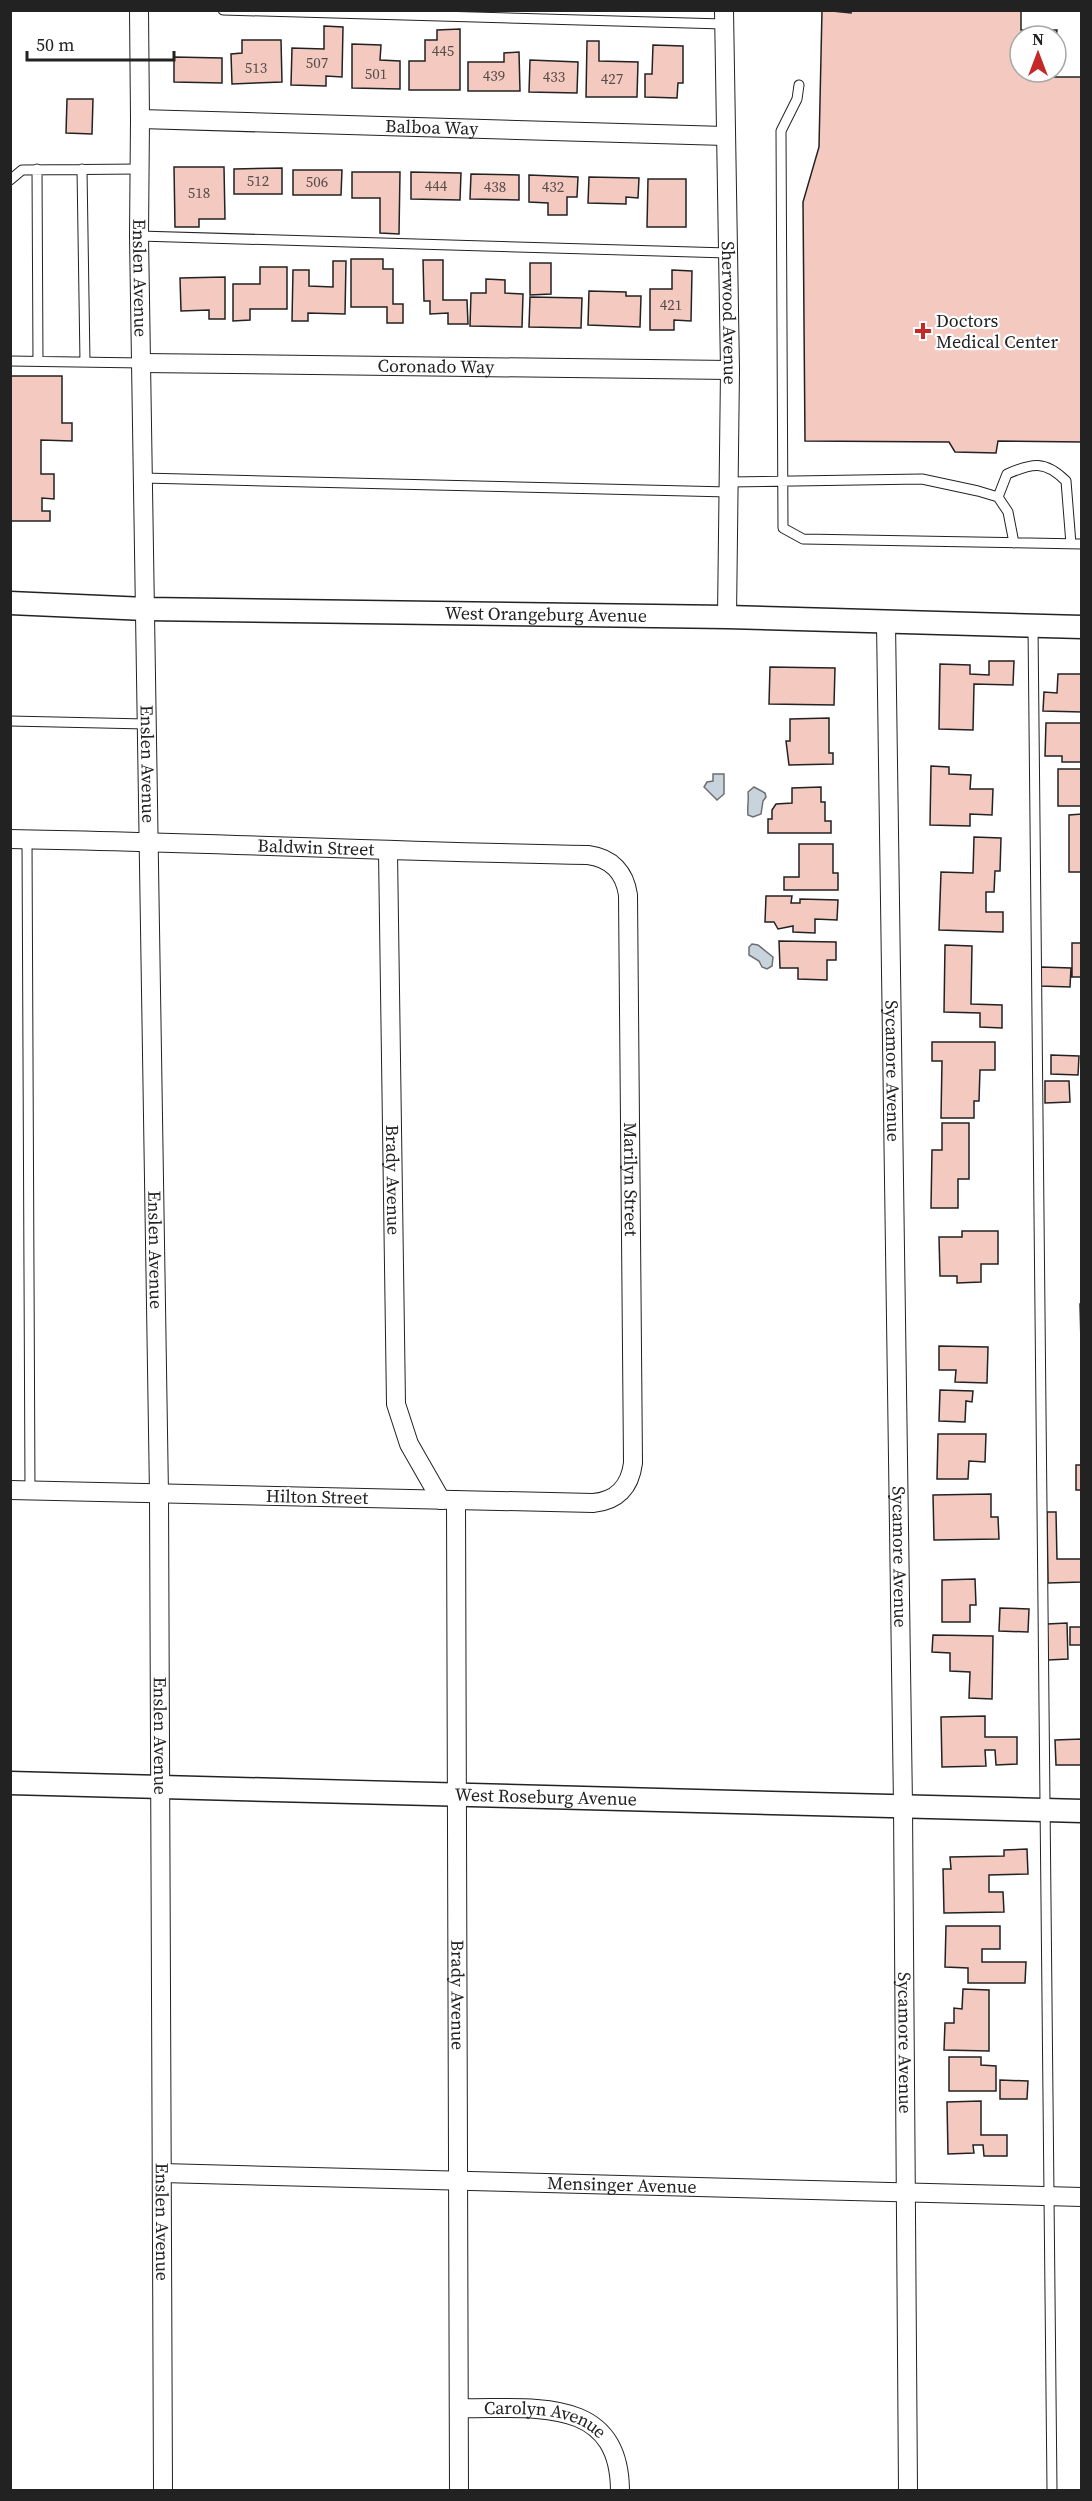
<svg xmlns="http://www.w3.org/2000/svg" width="1092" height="2501" font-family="'Source Serif 4',serif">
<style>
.water{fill:#c7d3dd;stroke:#6f6f6f;stroke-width:1.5}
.building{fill:#f3c9c0;stroke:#222;stroke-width:1.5}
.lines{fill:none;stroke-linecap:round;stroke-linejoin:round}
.service-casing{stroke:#222;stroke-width:11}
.minor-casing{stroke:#222;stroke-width:20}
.tertiary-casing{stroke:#222;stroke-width:25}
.service{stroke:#fff;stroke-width:9}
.minor{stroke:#fff;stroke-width:18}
.tertiary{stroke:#fff;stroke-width:22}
.poi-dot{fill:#c62828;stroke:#fff;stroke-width:2}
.labels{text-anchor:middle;stroke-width:4.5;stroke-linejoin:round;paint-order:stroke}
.number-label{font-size:15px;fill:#564c4a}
.street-label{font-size:18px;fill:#222;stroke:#fff}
.poi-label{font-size:18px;fill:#222;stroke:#fff;text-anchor:start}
</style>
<rect width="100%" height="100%" fill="#fff"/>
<path class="water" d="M713,774H724V794L717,800L704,787L707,782L713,781Z
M754,787L765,793L766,797L763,801L761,814L753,817L748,815C747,807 749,800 748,792Z
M752,944L758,945L773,957L772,966L767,969L762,967L759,961L749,955V947Z"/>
<path class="building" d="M822,10L851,13V10H1021V30H1057L1056,39V36H1020V72H1053V77H1082V442L998,441L996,453L955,452L949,442L805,441L803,202L819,147Z
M324,26L343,27L342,77L326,76V86L291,85L292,48L324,49Z
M460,29V90H409V61H425V40H437V30Z
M242,40H281L282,82L232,84L231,54L242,53Z
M587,41H599V61L638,62L637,97H586Z
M352,44L381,45L380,60L400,61V89L352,88Z
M653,45L683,46V83H678L677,98L645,97V74H652Z
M519,52L520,91H468V62H504V53Z
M174,57L222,58V83L174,82Z
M530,60L578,62L577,93L529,92Z
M67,99H93L92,134L66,133Z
M174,167H224L225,219H199V227H175Z
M282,168V194H234V169Z
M293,170H342L341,195H293Z
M352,172H400L399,234L380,233V198H352Z
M411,172L461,173L460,200L411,199Z
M471,174L519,175V200L470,199Z
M529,175L578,177L577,197H567V215H548V203L529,202Z
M589,177L639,178L638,198L626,197V204L588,203Z
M648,179H686V227H647Z
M351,259H383V269H393V304H403V323H387V307H351Z
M423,260H443V300H467L468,324H448V313L430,314V301H424Z
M333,261H346L345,314L308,313V321H292L293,270H309V286L333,287Z
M530,263H551V294L530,295Z
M260,267H287V309H250V320L233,321V284H260Z
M672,270L692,271L691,321L674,320V330H650V289H672Z
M225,277V319H209V310L181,311L180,278Z
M486,279L505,280V293L523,294L522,327L470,326L471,293H486Z
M589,291L626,292V296H641L640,327L588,325Z
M530,297L582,298L581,328L529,327Z
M10,376H62V423H72V441L41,440V474H54V499L42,498V511H50V521H10Z
M989,661H1014L1013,685L974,684L973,730L939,729L940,664L970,665V674L989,675Z
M770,667L835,668L834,705L769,704Z
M1058,674H1082V712L1043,711L1044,692L1057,693Z
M829,718V753H833V764L789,765L786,741H790V719Z
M1046,723H1082V762H1062V756H1045Z
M931,766L949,767V774L971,775L970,789H993L992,815L970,814V826L930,825Z
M1058,769H1082V806H1058Z
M821,787V802H825V821H831V833H768V819H772V810L776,804L792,803V788Z
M1082,814V872H1069V815Z
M974,837L1001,838L1000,871H995L994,892H986V912H1003V932L939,930L941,872L973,873Z
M799,844H833V873H838V890H784V877H799Z
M766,896H792L791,903H800V899L838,900L837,920L815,919V933L793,932V926L778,929L774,922H765Z
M779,941L836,942V960H827V980L798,979V968H780Z
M1072,943H1082V977H1072Z
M945,945L972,946L971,1004L1002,1005V1028L980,1027V1013L944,1012Z
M1041,967L1071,968L1070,987L1040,986Z
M932,1042H995V1070H980L979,1101H974V1118H941L942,1061H932Z
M1051,1055L1079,1056L1078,1075L1051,1074Z
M1045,1081H1069L1070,1102L1045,1103Z
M942,1123H969V1179H958V1208H931L932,1150H942Z
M962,1231H998V1264H981V1282L957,1283V1276H940L939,1237H962Z
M1080,1304H1082L1081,1343Z
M939,1346L988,1347L987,1383L955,1382L956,1370H939Z
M940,1390L973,1391L972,1402L966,1401L965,1422L939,1421Z
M938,1434H986L985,1462L969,1461L968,1479H937Z
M1076,1465H1082V1490H1076Z
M991,1494V1517H998L999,1539L934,1540L933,1495Z
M1047,1512H1056L1057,1559H1082V1582L1048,1583Z
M975,1579L976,1605H970V1622H942V1580Z
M1000,1608L1029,1609L1028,1632L999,1631Z
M1067,1623L1068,1659L1048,1660L1047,1624Z
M1070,1627H1082V1645H1070Z
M933,1635L993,1636L992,1699L969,1698L970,1672L950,1671V1653L932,1652Z
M985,1716V1737H1017V1764L996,1765L995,1750H985L986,1766L942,1767L941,1717Z
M1082,1739V1765H1056L1055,1740Z
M1027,1849L1028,1874L989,1875V1892H1003L1004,1912L944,1913L943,1869H951L950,1857L1004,1856V1850Z
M946,1926H1000V1949H982V1962H1026L1025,1983H968V1968L945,1967Z
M963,1989L989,1990V2051L944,2050L945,2023H954V2008L962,2009Z
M949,2057H981V2065L996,2066V2091H949Z
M1000,2080L1028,2081L1027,2099H1000Z
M981,2101V2135H1007V2156H984L983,2145H973L974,2153L948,2154L947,2102Z"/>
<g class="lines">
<g class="service-casing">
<path id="service" d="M223,10L724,24
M799,85L797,99L781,131L783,528L803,539L1082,544
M37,169L38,361
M82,169L85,362
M10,180L22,170L140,169
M139,236L728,253
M10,361L142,363
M143,478L729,492
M729,482L922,479L978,491L998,497L1008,512L1014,543
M998,497L1007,474C1032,463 1045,460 1066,481L1071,544
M1033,626L1052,2490
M10,721L146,724
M27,840L30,1490"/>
</g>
<g class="minor-casing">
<g id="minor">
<path id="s1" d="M139,10L140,119L139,236L159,1494L163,2490"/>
<path id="s2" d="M724,10L730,370L727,617"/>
<path id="s3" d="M140,119L725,136"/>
<path id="s4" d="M142,363L730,370"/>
<path id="s5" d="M886,623L903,1806L908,2490"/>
<path id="s6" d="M10,839C203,842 396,852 588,855C612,858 625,873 628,895L633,1463C630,1487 617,1501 593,1503L10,1490"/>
<path id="s7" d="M388,852L396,1404L409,1444L441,1500"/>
<path id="s8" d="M456,1500L459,2490"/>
<path id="s9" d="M162,2173L1082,2197"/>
<path id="s10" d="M459,2408C529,2410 619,2393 620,2490"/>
</g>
</g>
<g class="tertiary-casing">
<g id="tertiary">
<path id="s11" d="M10,603L146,609L727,617L1082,627"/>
<path id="s12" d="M10,1783L1082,1811"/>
</g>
</g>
<use href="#service" class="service"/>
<use href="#minor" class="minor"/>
<use href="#tertiary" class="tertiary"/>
</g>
<path class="poi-dot" d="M920 322h6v6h6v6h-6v6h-6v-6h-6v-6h6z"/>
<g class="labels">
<g class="number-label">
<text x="443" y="56">445</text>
<text x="317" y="68">507</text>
<text x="256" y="73">513</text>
<text x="376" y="79">501</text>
<text x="494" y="81">439</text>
<text x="554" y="82">433</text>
<text x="612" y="84">427</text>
<text x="258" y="186">512</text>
<text x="317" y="187">506</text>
<text x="436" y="191">444</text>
<text x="495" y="192">438</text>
<text x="553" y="192">432</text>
<text x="199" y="198">518</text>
<text x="671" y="310">421</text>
</g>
<g class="street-label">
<text dy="6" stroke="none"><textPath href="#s3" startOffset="292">Balboa Way</textPath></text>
<text dy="6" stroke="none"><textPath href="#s1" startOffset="268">Enslen Avenue</textPath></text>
<text dy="6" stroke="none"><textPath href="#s2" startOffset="303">Sherwood Avenue</textPath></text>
<text dy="6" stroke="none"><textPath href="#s4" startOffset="294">Coronado Way</textPath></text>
<text dy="6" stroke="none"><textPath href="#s11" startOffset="536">West Orangeburg Avenue</textPath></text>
<text dy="6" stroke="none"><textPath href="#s1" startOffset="754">Enslen Avenue</textPath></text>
<text dy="6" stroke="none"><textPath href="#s6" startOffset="306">Baldwin Street</textPath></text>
<text dy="6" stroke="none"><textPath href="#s5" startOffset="448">Sycamore Avenue</textPath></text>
<text dy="6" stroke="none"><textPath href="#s6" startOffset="924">Marilyn Street</textPath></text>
<text dy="6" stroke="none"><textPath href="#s7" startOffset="328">Brady Avenue</textPath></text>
<text dy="6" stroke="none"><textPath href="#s1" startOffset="1240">Enslen Avenue</textPath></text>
<text transform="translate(317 1497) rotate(1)" y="6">Hilton Street</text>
<text dy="6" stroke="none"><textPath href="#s5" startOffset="934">Sycamore Avenue</textPath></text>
<text dy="6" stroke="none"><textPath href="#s1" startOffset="1726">Enslen Avenue</textPath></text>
<text dy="6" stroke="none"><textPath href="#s12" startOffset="536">West Roseburg Avenue</textPath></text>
<text dy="6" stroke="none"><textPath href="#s8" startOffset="495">Brady Avenue</textPath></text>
<text dy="6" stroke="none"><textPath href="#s5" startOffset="1420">Sycamore Avenue</textPath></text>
<text dy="6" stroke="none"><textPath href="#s9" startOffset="460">Mensinger Avenue</textPath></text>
<text dy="6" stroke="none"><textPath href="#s1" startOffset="2212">Enslen Avenue</textPath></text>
<text dy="6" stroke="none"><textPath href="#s10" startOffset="88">Carolyn Avenue</textPath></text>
</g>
<g class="poi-label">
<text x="936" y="327">Doctors<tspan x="936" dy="21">Medical Center</tspan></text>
</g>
</g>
<rect width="1092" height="2501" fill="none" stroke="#222222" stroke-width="24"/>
<g transform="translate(1038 54)"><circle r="28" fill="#ffffff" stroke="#a7a7a7" stroke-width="1.5"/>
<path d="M0-4.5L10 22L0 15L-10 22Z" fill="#c62828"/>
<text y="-9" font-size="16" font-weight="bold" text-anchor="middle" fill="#222222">N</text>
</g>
<path d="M27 51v9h147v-9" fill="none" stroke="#222222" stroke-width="3"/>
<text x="36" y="51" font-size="18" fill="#222222" stroke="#ffffff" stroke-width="4.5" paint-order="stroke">50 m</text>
</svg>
